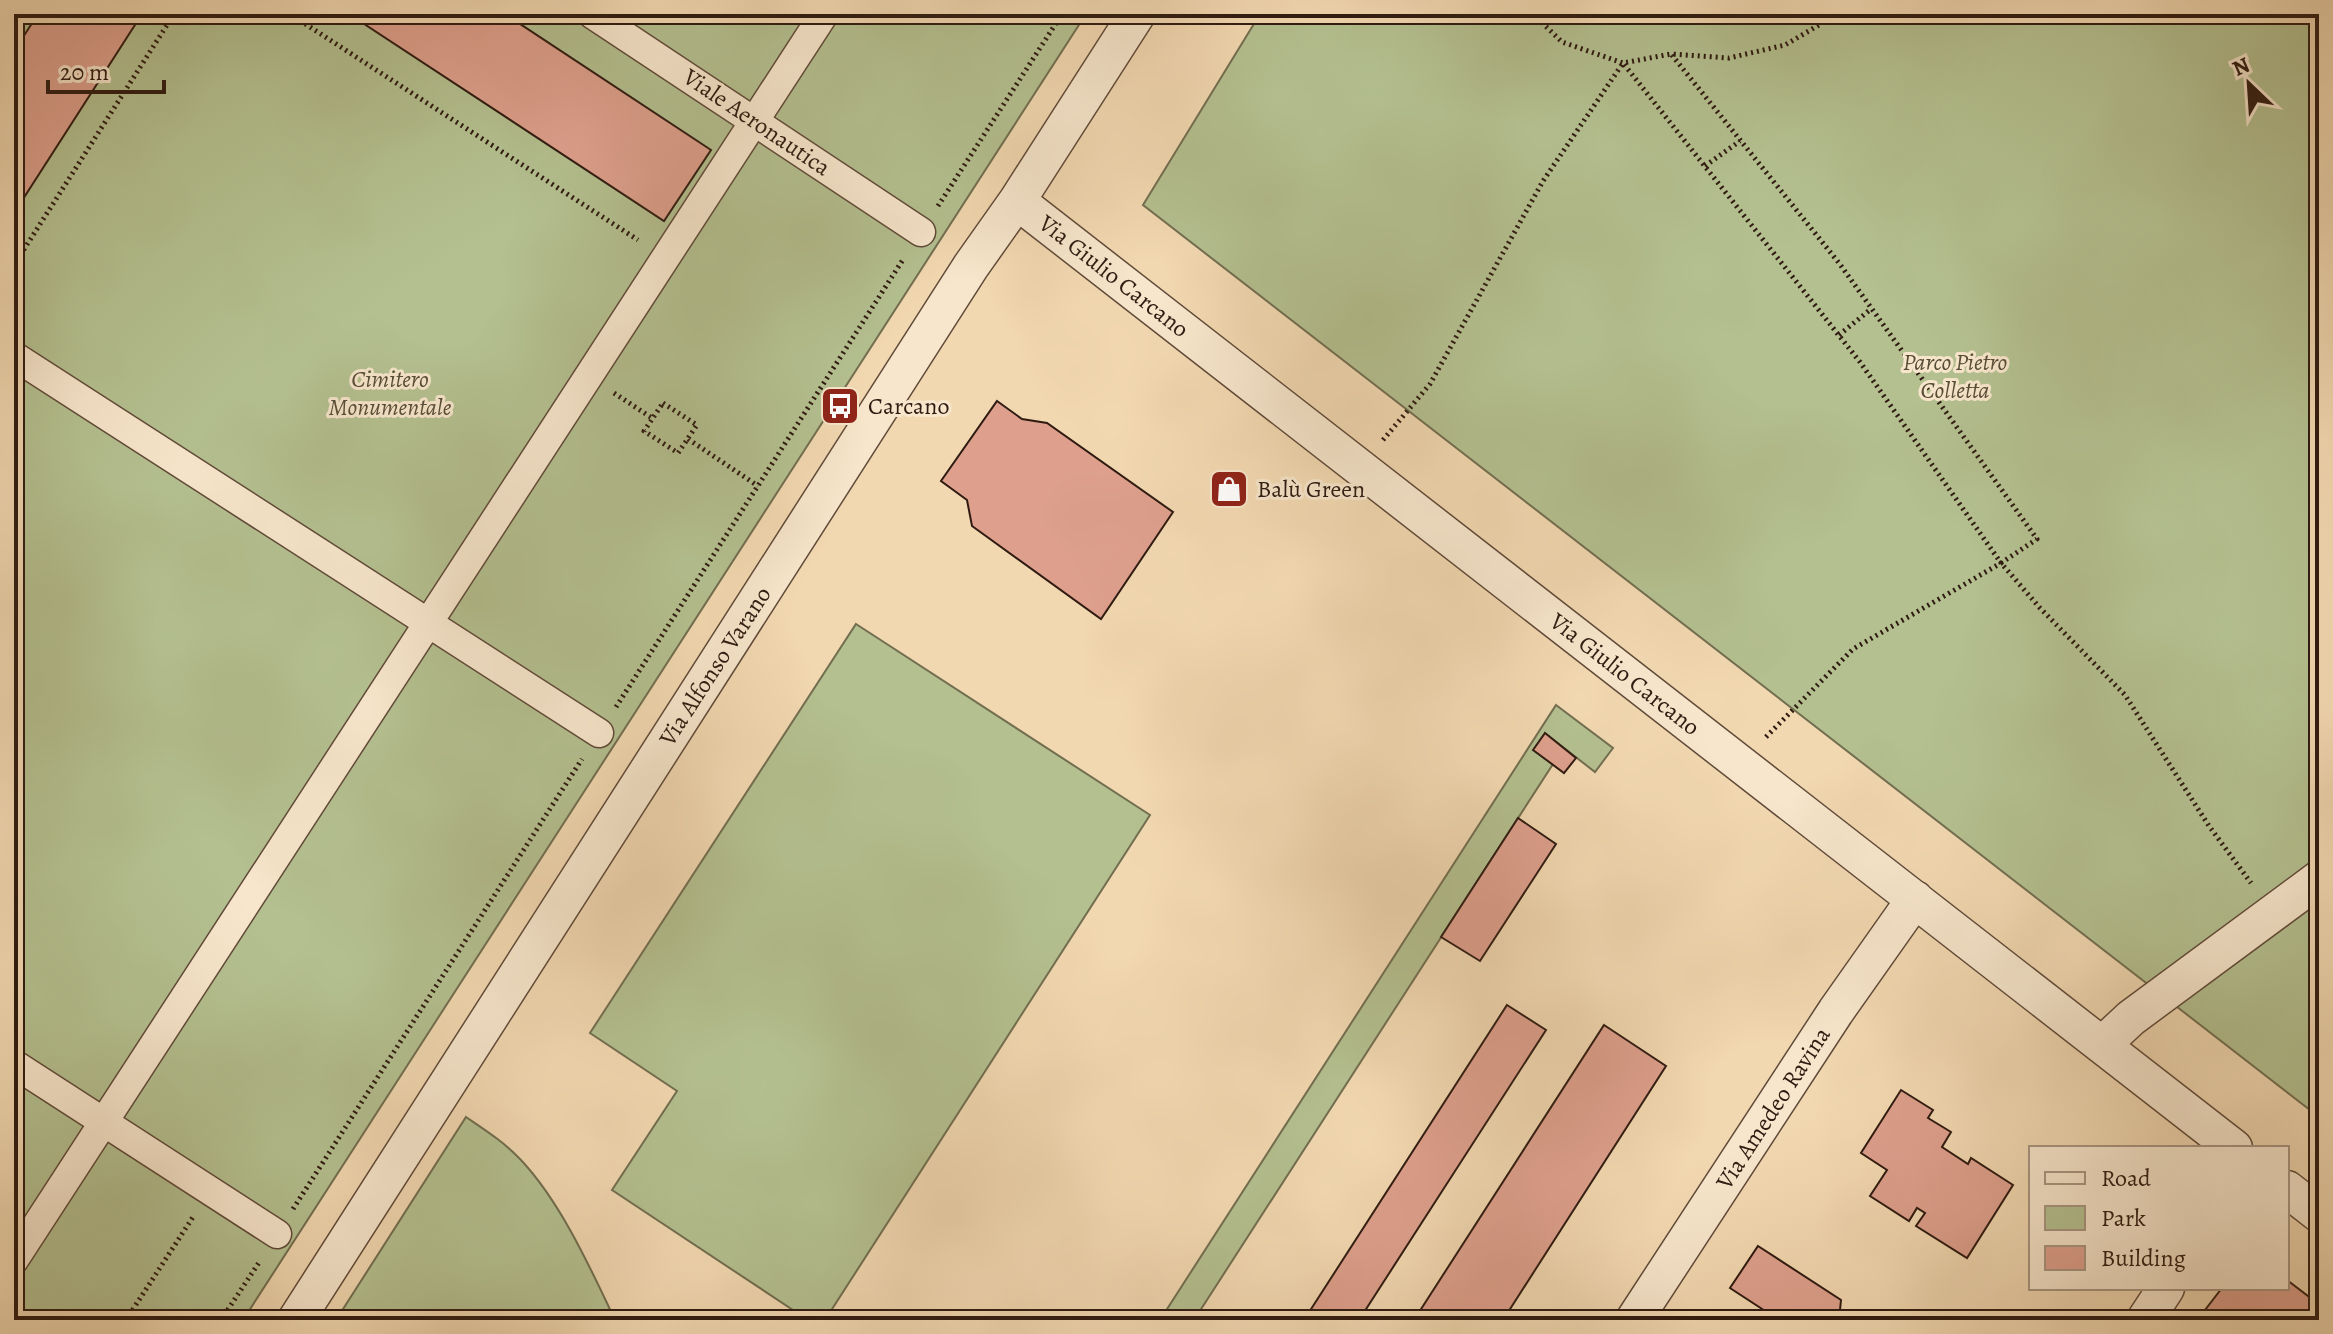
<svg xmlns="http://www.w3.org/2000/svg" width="2333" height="1334" font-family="Alegreya,serif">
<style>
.green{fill:#b4c090;stroke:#726e50;stroke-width:2}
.building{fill:#dea08d;stroke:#2f1b11;stroke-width:2}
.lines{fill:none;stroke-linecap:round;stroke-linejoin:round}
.pedestrian-casing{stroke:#604a39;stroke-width:31}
.minor-casing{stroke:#604a39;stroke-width:39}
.path{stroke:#2f1b11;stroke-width:5;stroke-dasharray:2 4;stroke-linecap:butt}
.pedestrian{stroke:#f7e6cc;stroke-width:28}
.minor{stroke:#f7e6cc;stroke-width:36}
.labels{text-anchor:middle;stroke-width:6;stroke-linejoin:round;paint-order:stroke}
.street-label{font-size:24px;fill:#2f1b11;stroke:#f7e6cc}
.park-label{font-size:24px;font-style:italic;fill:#574d37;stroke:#f7e6cc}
.poi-label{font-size:24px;fill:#2f1b11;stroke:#f7e6cc;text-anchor:start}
</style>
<rect width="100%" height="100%" fill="#f2d8b1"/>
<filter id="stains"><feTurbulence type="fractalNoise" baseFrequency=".0025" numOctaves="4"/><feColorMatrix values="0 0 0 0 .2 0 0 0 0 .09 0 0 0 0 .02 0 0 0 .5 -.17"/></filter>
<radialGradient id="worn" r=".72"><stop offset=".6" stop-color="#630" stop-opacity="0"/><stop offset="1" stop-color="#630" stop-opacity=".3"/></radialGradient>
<path class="green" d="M14,14H1086L243,1320H14Z
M1260,14H2319V1117L1143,205Z
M856,624L1150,815L825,1320H808L612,1190L677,1091L590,1033Z
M1556,705L1613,748L1595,772L1546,734L1553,764L1194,1320H1160Z
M466,1117C485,1130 504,1142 520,1159C560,1201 590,1267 615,1320H336Z"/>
<path class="building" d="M38,14H142L14,213V51Z
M349,14H505L711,150L664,221Z
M997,401L1022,419L1047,423L1173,512L1101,619L972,526L967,500L941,481Z
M1545,733L1576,758L1564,773L1533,750Z
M1518,818L1556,844L1480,961L1441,937Z
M1507,1005L1546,1030L1359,1320H1304Z
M1604,1025L1666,1066L1503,1320H1414Z
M1901,1090L1933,1110L1928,1118L1951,1132L1942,1147L1968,1164L1971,1158L2013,1185L1967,1258L1916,1226L1925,1213L1917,1208L1909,1221L1870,1196L1887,1170L1861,1153Z
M1758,1246L1841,1300L1839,1320H1779L1730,1288Z
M2287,1280L2317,1303L2303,1320H2218L2205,1310L2222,1288H2287Z"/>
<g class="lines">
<g class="pedestrian-casing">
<path id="pedestrian" d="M592,14L921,232
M14,356L599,733
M14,1064L277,1234
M14,1260L824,14"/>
</g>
<g class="minor-casing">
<path id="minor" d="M1017,201L2234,1148
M2102,1045L2131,1018L2319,879
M2287,1189L2319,1214
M296,1320L971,266L1017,201L1137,14
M1634,1320L1836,1011L1915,899
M2145,1320L2166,1288"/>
</g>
<path class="path" d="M290,14L638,240
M1533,14L1562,42L1623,63L1671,54
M1823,14L1819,25L1785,45L1729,58L1671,54L1839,263L2037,539L2001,563L2040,608L2125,695L2209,826L2251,883
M14,21L19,14
M1705,166L1740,141
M938,206L1062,14
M14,265L174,14
M1839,335L1871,309
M614,393L652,418
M663,403L697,425L678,453L644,431Z
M688,439L758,486
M1383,440L1430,384L1543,181L1623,63L1860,362L2001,563L1853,649L1766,737
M616,707L904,258
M293,1209L582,759
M126,1320L193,1217
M221,1320L260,1261"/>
<use href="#pedestrian" class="pedestrian"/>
<use href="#minor" class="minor"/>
</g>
<defs>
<g id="bus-square" transform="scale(2)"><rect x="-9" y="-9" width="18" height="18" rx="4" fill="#8f2418" stroke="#f7e6cc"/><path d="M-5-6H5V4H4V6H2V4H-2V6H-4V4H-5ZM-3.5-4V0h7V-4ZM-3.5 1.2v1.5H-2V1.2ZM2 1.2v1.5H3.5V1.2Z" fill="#fff"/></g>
<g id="shop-square" transform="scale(2)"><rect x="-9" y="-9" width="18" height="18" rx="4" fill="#8f2418" stroke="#f7e6cc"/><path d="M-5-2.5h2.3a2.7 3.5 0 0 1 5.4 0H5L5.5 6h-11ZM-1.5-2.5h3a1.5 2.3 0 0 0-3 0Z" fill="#fff"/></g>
</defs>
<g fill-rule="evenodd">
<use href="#bus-square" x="840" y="406"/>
<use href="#shop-square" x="1229" y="489"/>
</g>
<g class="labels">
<g class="street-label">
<text transform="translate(757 122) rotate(34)" y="8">Viale Aeronautica</text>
<text transform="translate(1114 276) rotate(38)" y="8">Via Giulio Carcano</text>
<text transform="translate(715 666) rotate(-57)" y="8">Via Alfonso Varano</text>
<text transform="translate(1625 674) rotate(38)" y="8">Via Giulio Carcano</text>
<text transform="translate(1773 1108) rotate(-57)" y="8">Via Amedeo Ravina</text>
</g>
<g class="park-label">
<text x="1955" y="370">Parco Pietro<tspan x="1955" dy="28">Colletta</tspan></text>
<text x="390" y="387">Cimitero<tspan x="390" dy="28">Monumentale</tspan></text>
</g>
<g class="poi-label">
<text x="868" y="414">Carcano</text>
<text x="1257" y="497">Balù Green</text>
</g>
</g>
<rect width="2333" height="1334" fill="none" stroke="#f2d8b1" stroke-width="48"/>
<rect x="16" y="16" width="2301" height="1302" fill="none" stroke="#2f1b11" stroke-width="4"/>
<rect x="24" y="24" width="2285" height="1286" fill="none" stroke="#2f1b11" stroke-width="2"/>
<rect x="2029" y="1146" width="260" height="144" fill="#f7e6cc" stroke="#a79581" stroke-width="2"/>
<rect x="2045" y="1172" width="40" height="12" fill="#f7e6cc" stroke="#a79581" stroke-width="2"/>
<text x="2101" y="1186" font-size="24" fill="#2f1b11">Road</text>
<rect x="2045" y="1206" width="40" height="24" fill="#b4c090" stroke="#a79581" stroke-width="2"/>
<text x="2101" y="1226" font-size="24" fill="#2f1b11">Park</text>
<rect x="2045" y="1246" width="40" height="24" fill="#dea08d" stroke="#a79581" stroke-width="2"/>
<text x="2101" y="1266" font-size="24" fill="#2f1b11">Building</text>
<g transform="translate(2249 84) rotate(335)" stroke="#f7e6cc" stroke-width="6" paint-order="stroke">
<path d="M0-6L14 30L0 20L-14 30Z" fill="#2f1b11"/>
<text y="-12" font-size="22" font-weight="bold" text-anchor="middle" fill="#2f1b11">N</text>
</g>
<path d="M48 80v12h116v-12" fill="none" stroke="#2f1b11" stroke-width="4"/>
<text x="60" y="80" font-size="24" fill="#2f1b11" stroke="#f7e6cc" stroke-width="6" paint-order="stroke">20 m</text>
<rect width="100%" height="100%" filter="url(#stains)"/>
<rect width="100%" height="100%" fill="url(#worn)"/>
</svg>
